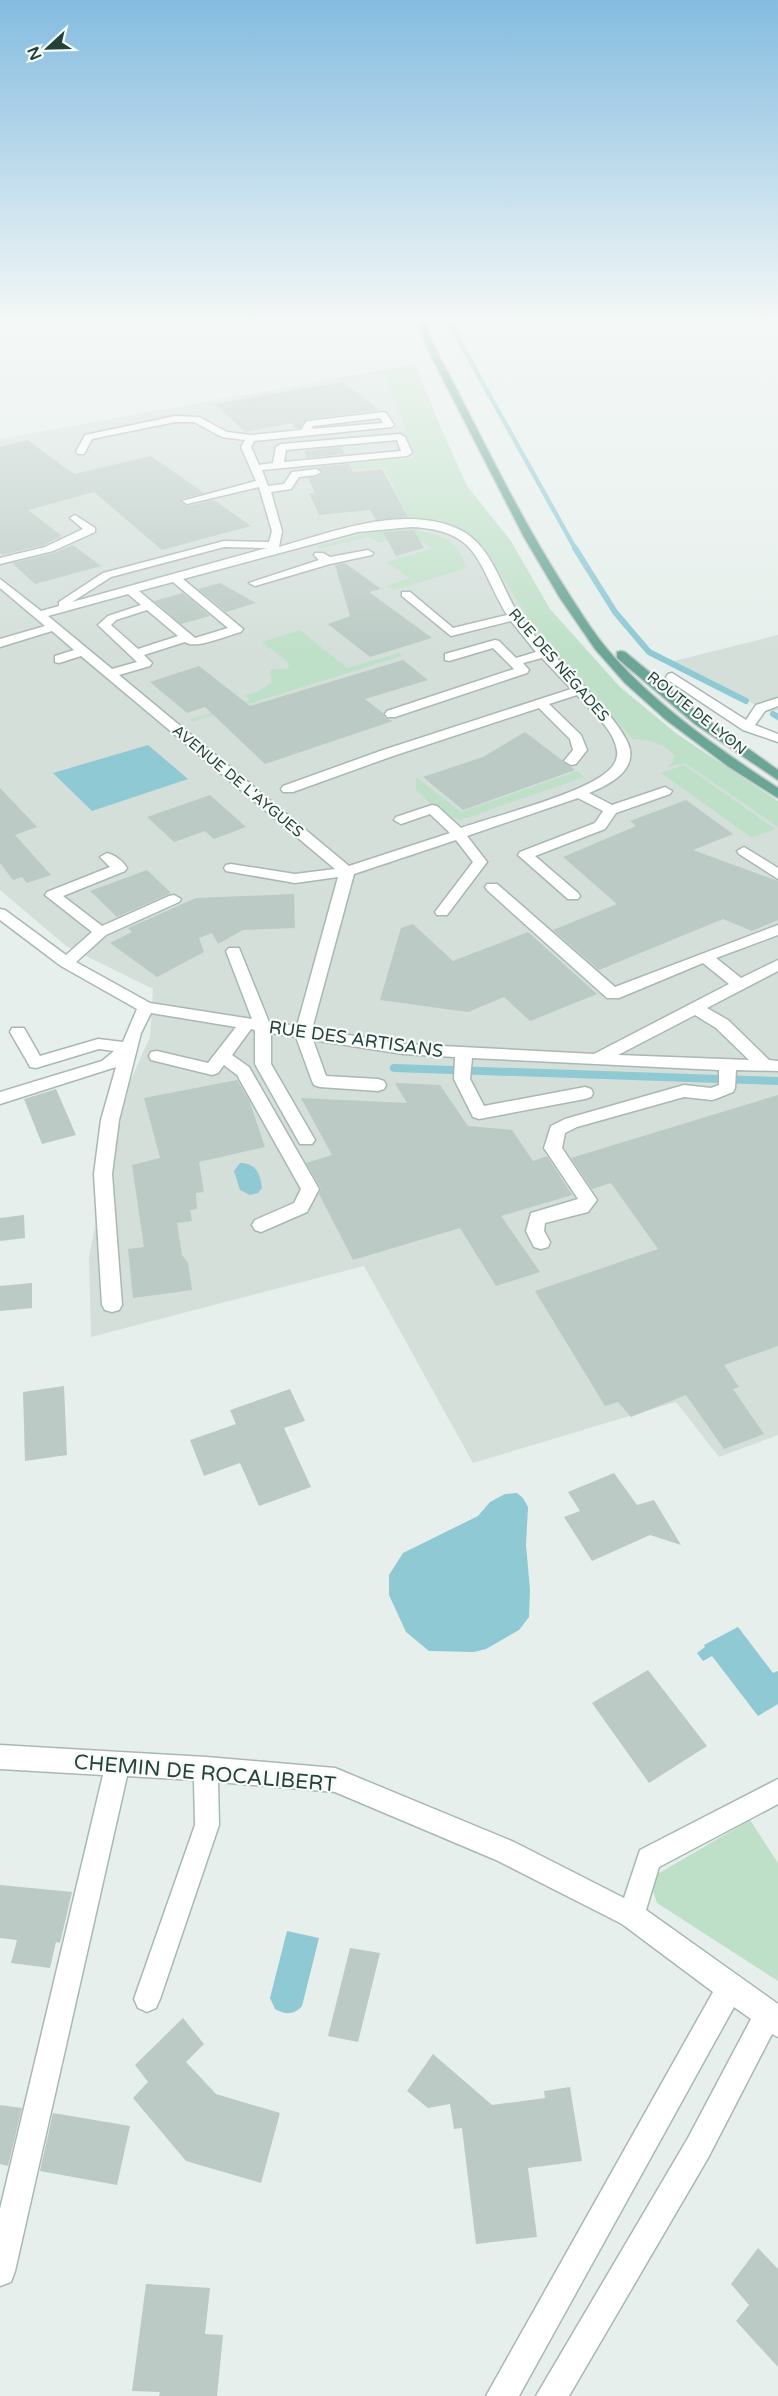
<svg xmlns="http://www.w3.org/2000/svg" width="778" height="2396" font-family="'Varela Round',sans-serif">
<style>
.built{fill:#d4dfda}
.green{fill:#bfe0c8}
.water{fill:#8ec9d4}
.lines{fill:none;stroke-linecap:round;stroke-linejoin:round}
.stream-far2{stroke:#8ec9d4;stroke-width:4.5}
.stream-far1{stroke:#8ec9d4;stroke-width:6}
.stream{stroke:#8ec9d4;stroke-width:8}
.building{fill:#bbcac4}
.minor-casing{stroke:#a8b8b2;stroke-width:3}
.major-casing{stroke:#c2cac8;stroke-width:3}
.minor{fill:#fff;fill-rule:evenodd}
.major{fill:#6aa596;fill-rule:evenodd}
.labels{text-anchor:middle;stroke-width:4.5;stroke-linejoin:round;paint-order:stroke}
.far-street-label{font-size:15px;fill:#24423a;stroke:#f7fbf9}
.street-label{font-size:18px;fill:#24423a;stroke:#f7fbf9}
.near-street-label{font-size:21px;fill:#24423a;stroke:#f7fbf9}
</style>
<rect width="100%" height="100%" fill="#e6efeb"/>
<path class="built" d="M416,364L473,512L571,644L681,747L778,810V1435L719,1457L676,1402L473,1463L364,1266L91,1337L89,1256L101,1199L113,1168L123,1097L150,1037L153,989L66,946L0,890V439Z
M778,635V710L770,712L670,662Z"/>
<path class="green" d="M413,365L467,486L511,541L550,609L620,687L677,734L778,801V827L685,763L666,768L673,762L674,755C661,742 651,740 633,739L571,674L533,626L484,547L461,530L443,524L410,520L384,467L328,472V466L415,458L406,434L277,442L407,432L384,373L342,380L340,378Z
M411,529C440,535 456,537 467,568L394,590L386,586L410,578L386,562L433,548C410,534 406,535 380,543L368,537L319,549L318,546L378,530Z
M300,630L347,668L399,653L402,656L191,722V719L250,700L245,695L257,692L272,682L270,670L289,668L288,662L262,642Z
M684,765L775,829L752,838L661,773Z
M577,771L584,777L461,820L444,816L416,790V777L461,812Z
M750,1820L778,1863V1981L657,1903L649,1879Z"/>
<path class="water" d="M148,745L188,779L92,811L53,773Z
M240,1163C256,1163 260,1173 262,1188L258,1193L250,1195L240,1190L234,1171Z
M517,1493L523,1498L528,1507L526,1545L530,1590L529,1617L519,1630L486,1649L474,1652L429,1651L406,1632L389,1595V1575L403,1553L478,1516L490,1502L505,1494Z
M738,1627L773,1673L778,1671V1704L758,1716L712,1656L703,1661L697,1653L705,1647L704,1645Z
M287,1931L319,1938L302,2006C294,2015 285,2015 275,2009L270,1998Z"/>
<g class="lines">
<path class="stream-far2" d="M447,319L576,550"/>
<path class="stream-far1" d="M575,548L615,612L649,652L746,701
M773,714L778,717"/>
<path class="stream" d="M394,1068L778,1081"/>
</g>
<path class="building" d="M343,382L379,410L308,419L300,428H294L292,423L245,432L215,404Z
M27,440L74,474L151,456L204,493L181,499V503L188,506L214,500L251,526L162,550L94,492L28,510L62,536L44,545L2,555L0,553V447Z
M341,447L345,454L307,458L304,451Z
M349,464L353,472L382,469L408,517L376,520L370,510L319,515L309,493H315L308,478L317,477L323,473L317,467Z
M414,530L424,548L396,556L383,532Z
M73,545L101,566L35,584L12,563L54,553Z
M345,563L381,589L369,592L432,638L370,657L328,624L350,616L335,565Z
M220,583L256,603L226,612L198,589Z
M183,593L210,616L181,624L154,601Z
M403,660L428,680L365,699L383,713L385,718L393,721L265,764L205,707L187,713L150,682L199,666L250,706Z
M525,732L575,770L463,810L423,777L483,757Z
M0,788L37,827L15,835L51,875L27,883L22,877L13,880L0,863Z
M210,795L246,827L214,839L205,831L174,842L147,817Z
M686,800L733,834L693,850L778,881V920L752,931L723,919L599,970L553,930L617,904L563,857L636,826L630,821Z
M147,870L171,893L117,917L90,891Z
M294,894L295,928L243,930L218,944L212,933L199,938L204,952L157,977L110,943L132,932L128,928L196,898Z
M413,924L453,961L528,932L597,994L530,1021L504,997L468,1012L380,1000L401,928Z
M237,1080L249,1100L265,1147L199,1162L204,1192L196,1193L197,1209L190,1210L192,1221L177,1223L182,1255L188,1263L192,1290L133,1298L128,1249L144,1247L132,1165L160,1158L144,1098Z
M395,1083L440,1085L468,1126L512,1130L533,1161L547,1156L572,1195L501,1216L540,1272L496,1286L460,1228L353,1260L319,1194L321,1188L306,1163L332,1155L301,1098L407,1103Z
M56,1089L76,1135L42,1144L24,1099Z
M778,1095V1346L724,1365L739,1387L733,1389L764,1434L724,1449L686,1395L631,1417L618,1402L605,1406L535,1291L658,1249L611,1183L592,1189L571,1158Z
M24,1215L25,1238L0,1241V1218Z
M32,1283V1308L0,1311V1286Z
M64,1386L67,1455L25,1461L23,1392Z
M290,1389L305,1421L284,1428L311,1487L259,1506L240,1463L204,1476L190,1440L236,1424L230,1410Z
M614,1473L637,1505L654,1500L681,1545L650,1535L592,1561L564,1517L580,1511L568,1492Z
M648,1670L707,1746L649,1783L592,1703Z
M0,1885L72,1892L60,1943L56,1942L50,1968L11,1963L17,1940L0,1938Z
M350,1948L380,1953L358,2042L328,2036Z
M183,2018L204,2044L186,2062L216,2094L280,2113L261,2183L186,2161L133,2098L148,2082L135,2065Z
M433,2054L492,2105L545,2098L544,2091L570,2087L582,2161L528,2168L537,2237L476,2244L462,2128L454,2129L450,2104L428,2108L407,2091Z
M0,2105L22,2108L8,2166L0,2164Z
M53,2113L130,2126L117,2185L40,2171Z
M758,2248L778,2269V2367L736,2321L749,2305L731,2284Z
M146,2284L210,2288L205,2334L223,2335L217,2396H159L160,2392L132,2391Z"/>
<g class="lines">
<g class="minor-casing">
<path id="minor" d="M383,412L386,413L394,425L392,427L254,441L251,447L259,465L273,463L276,447L281,444L400,434L405,437L412,453L407,456L262,470L268,486L284,484L292,472L316,469L321,472L316,475L299,477L291,489L271,492L282,531L279,547C333,532 401,505 456,528C496,545 502,596 526,626C548,652 626,722 630,750C634,773 606,786 589,793L612,805L665,787L672,791L670,794L616,813L605,829L535,856L578,893L580,896L578,899H568L518,855L520,852L595,823L603,811L578,798L467,836L487,862L447,915H437L435,912L473,862L456,840L354,874L312,1029L403,1044L594,1054L729,984L703,963L619,998H607L487,890L485,887L487,884H497L615,987L778,925V935L716,958L741,978L778,960V971L707,1008L728,1020L769,1060L778,1061V1071L736,1070L735,1088L733,1092L718,1098L712,1100L684,1097L577,1127L565,1133L562,1148L597,1200L588,1212L545,1223L544,1231L550,1242L548,1247L541,1249L534,1247L526,1231L531,1213L578,1199L544,1148L551,1126L565,1119L684,1085L711,1088L719,1085V1070L472,1058L470,1079L484,1106L585,1087L591,1089L593,1093L591,1097L585,1099L479,1119L473,1117L454,1079L455,1057L403,1054L313,1040L326,1076L378,1079L384,1081L386,1085L384,1089L378,1091L320,1087L314,1085L312,1081L296,1037L271,1033V1064L315,1140L312,1144H300L255,1064V1030L251,1029L232,1055L249,1067L319,1189L307,1212L261,1232L255,1230L252,1225L255,1220L294,1203L301,1189L237,1075L224,1065L218,1073L212,1075L151,1060L149,1056L151,1052L157,1051L208,1063L236,1027L151,1013L141,1033L119,1120L112,1174L122,1305L119,1310L112,1312L105,1310L102,1305L94,1174L101,1120L116,1067L0,1104V1092L102,1061L114,1051L99,1049L36,1068L30,1067L28,1063L10,1032L12,1028H24L40,1056L98,1039L123,1042L137,1009L61,966L0,920V909L5,910L66,955L92,932L45,895L47,892L110,867L100,857L107,853C115,855 123,861 127,868L125,871L63,896L102,926L169,896L174,895L181,899L179,902L106,935L76,962L150,1003L252,1019L226,951L229,948H239L269,1022L297,1026L338,877L295,883L226,871L224,868L226,865L231,864L295,874L335,869L81,656L59,663L55,662V656L74,650L52,631L0,647V639L45,626L0,588V579L41,611L59,606V602L103,573L224,541L269,542L272,531L259,487L187,504L182,501L256,481L241,447L245,440L222,437L194,422H175L92,439L84,454H78L76,452L85,435L175,416L199,417L227,432L251,435L301,430L306,422L309,421ZM380,418L383,423L311,429L313,426ZM397,440L401,451L284,462L286,450ZM411,527C481,530 477,565 507,615L453,628L410,592H402V596L451,636L511,621L536,652L516,658L499,641L495,640L445,654V660L449,661L493,648L514,669L387,711L385,714L387,717H395L527,673L529,670L523,663L542,658L571,689L383,750L283,786L281,789L283,792H293L393,756L539,708L570,739L573,750L564,761L571,765L576,764L587,750L581,735L549,704L577,695C590,710 615,730 617,751C618,757 615,764 611,768C591,792 495,816 461,828L437,806L432,805L396,817L394,820L401,824L430,814L450,833L349,866L119,675L150,666L152,663L144,655L185,642C195,650 228,635 241,632L243,629L183,579L358,532ZM224,547L267,548L72,602L111,577ZM173,582L228,628L195,638L139,591ZM128,594L141,605L108,616L98,625L137,662L112,669L48,616ZM147,610L178,636L138,649L111,625L116,620ZM695,1015L716,1028L749,1060L618,1055Z
M75,515L95,528V532L53,551L0,564V558L45,547L83,529L70,518Z
M368,550L373,553L372,555L330,564L255,586L249,583L319,560L314,555L315,553H323L330,557Z
M672,673L746,720L756,705L778,698V706L765,711L755,725L778,734V742L743,730L668,680L666,677L668,674Z
M744,847L778,868V879L739,854L737,851Z
M0,1745L206,1757L335,1768L514,1842L624,1898L640,1850L778,1779V1804L659,1867L646,1910L778,2004V2037L772,2034L708,2158L569,2396H536L688,2138L751,2019L734,2007L519,2396H486L713,1992L622,1924L496,1860L335,1792L218,1782L219,1825L160,1999L156,2008L147,2012L138,2008L134,1999L195,1825L194,1780L127,1776L15,2271L11,2282L0,2286V2209L103,1775L0,1769Z"/>
</g>
<g class="major-casing">
<path id="major" d="M416,319H424L434,346C476,425 514,507 562,583C578,608 594,635 614,657C661,709 720,750 778,788V798L729,767L665,719L625,683L595,649L560,598L524,537L426,346Z
M621,651L625,652L705,718L778,770V780L695,724L617,658V652Z"/>
</g>
<use href="#minor" class="minor"/>
<use href="#major" class="major"/>
</g>
<linearGradient id="sky" x2="0" y2="1"><stop stop-color="#84bce0"/><stop offset="0.49" stop-color="#f4f8f6"/><stop offset="1" stop-color="#f4f8f6" stop-opacity="0"/></linearGradient>
<rect width="778" height="654" fill="url(#sky)"/>
<g class="labels">
<g class="far-street-label">
<text transform="translate(559 665) rotate(49)" y="5">RUE DES NÉGADES</text>
<text transform="translate(697 713) rotate(39)" y="5">ROUTE DE LYON</text>
<text transform="translate(238 781) rotate(40)" y="5">AVENUE DE L'AYGUES</text>
</g>
<g class="street-label">
<text transform="translate(356 1039) rotate(8)" y="6">RUE DES ARTISANS</text>
</g>
<g class="near-street-label">
<text transform="translate(205 1773) rotate(5)" y="7">CHEMIN DE ROCALIBERT</text>
</g>
</g>
<g transform="translate(48 48) rotate(248)" stroke="#f7fbf9" stroke-width="4.5" paint-order="stroke">
<path d="M0-4.5L10 22L0 15L-10 22Z" fill="#24423a"/>
<text y="-9" font-size="16" font-weight="bold" text-anchor="middle" fill="#24423a">N</text>
</g>
</svg>
